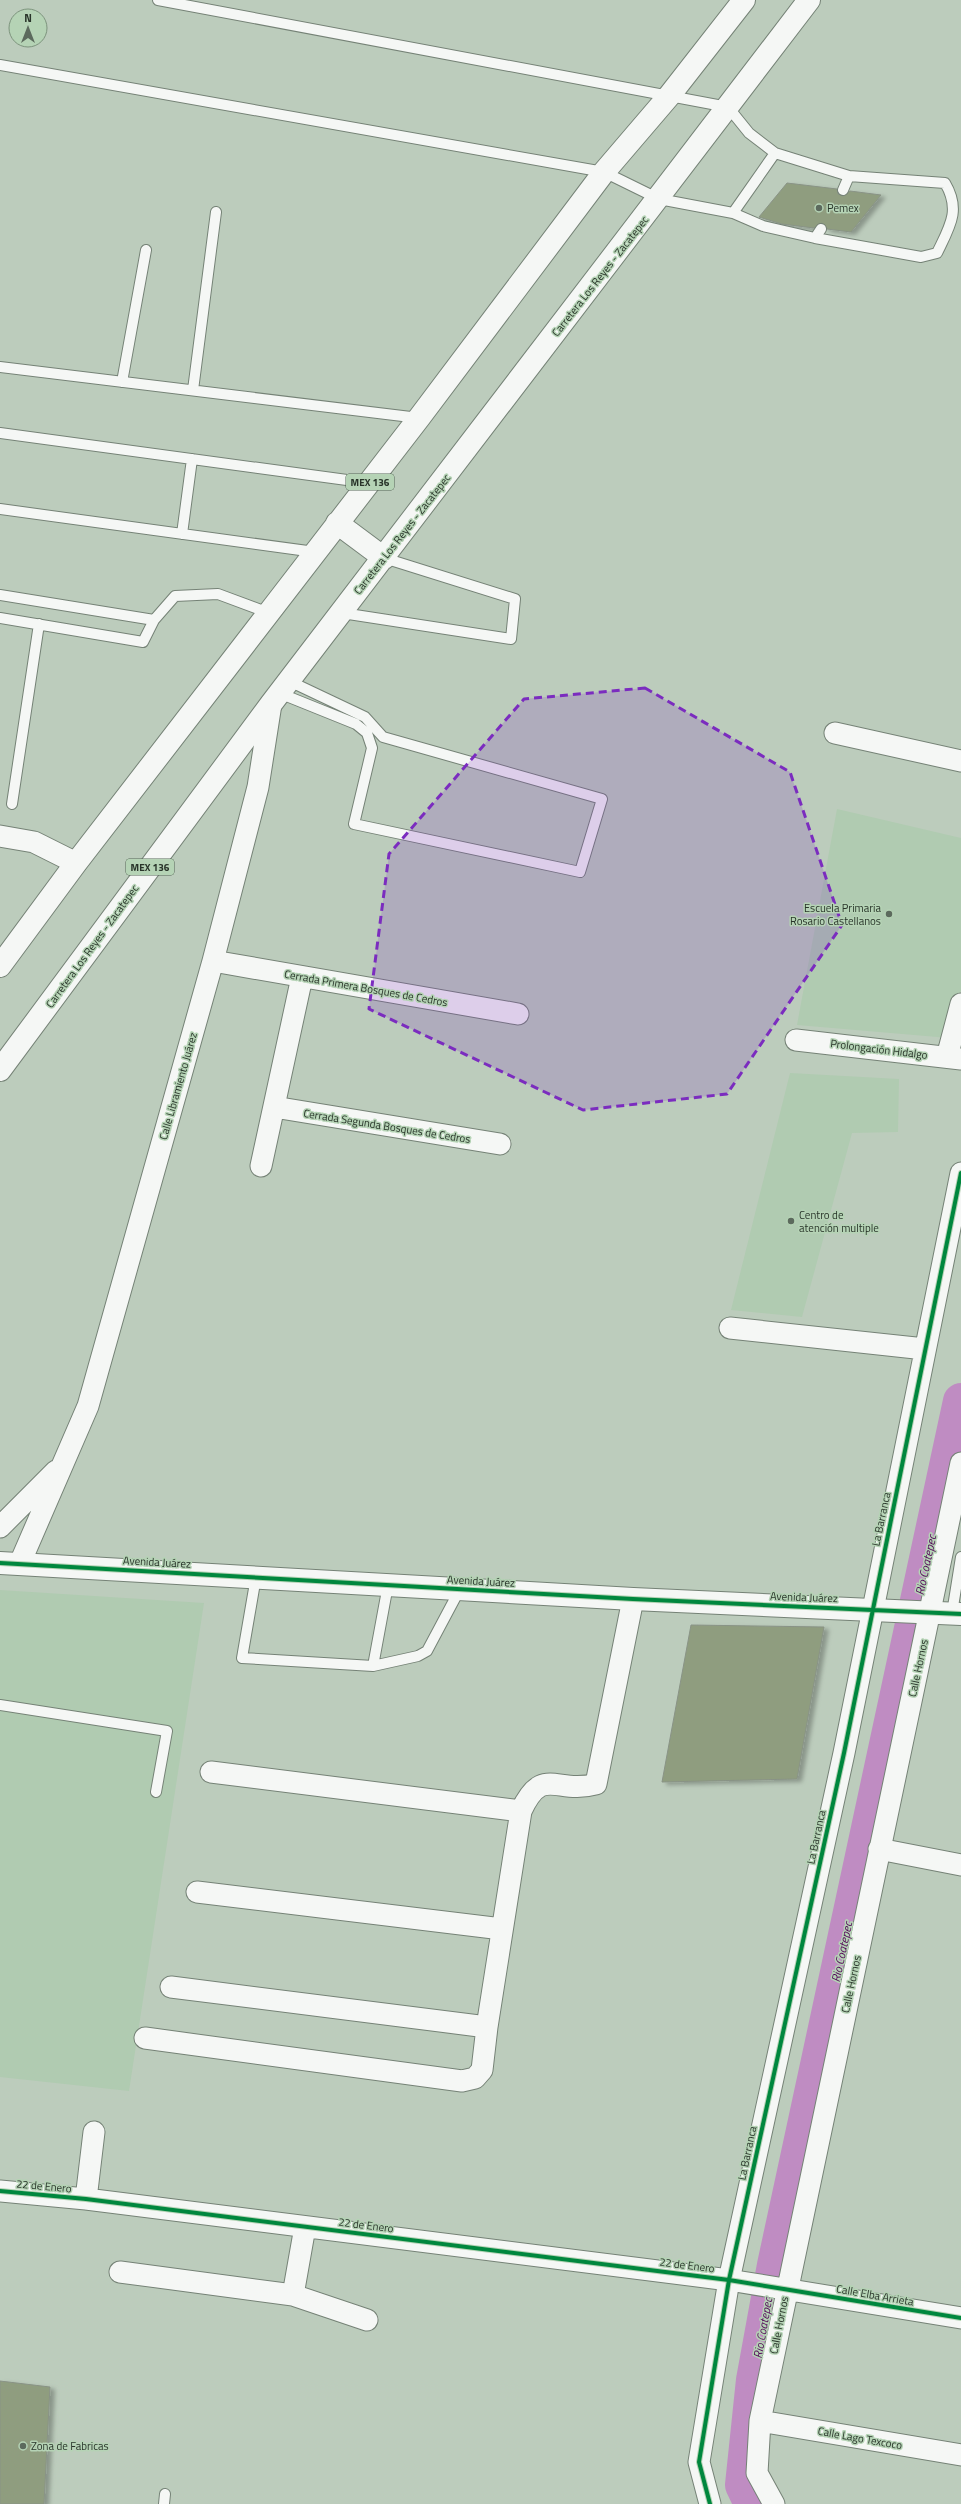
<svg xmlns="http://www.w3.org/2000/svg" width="961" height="2504" font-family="'Titillium Web',sans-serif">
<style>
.built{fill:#b0cbb1}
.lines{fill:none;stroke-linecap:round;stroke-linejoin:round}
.river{stroke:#bf8cc2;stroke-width:36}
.building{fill:#8f9d7f;stroke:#899386;filter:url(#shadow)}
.service-casing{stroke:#758276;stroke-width:12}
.minor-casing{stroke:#758276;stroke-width:23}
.tertiary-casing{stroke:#758276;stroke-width:24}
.primary-casing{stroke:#758276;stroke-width:24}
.service{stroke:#f5f7f5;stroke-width:10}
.minor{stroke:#f5f7f5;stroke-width:21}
.tertiary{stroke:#f5f7f5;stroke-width:22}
.primary{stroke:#f5f7f5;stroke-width:22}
.cycleway-casing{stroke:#b5d3b5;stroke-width:6}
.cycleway{stroke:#00873e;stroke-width:4}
.marked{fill:#7b2cbf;fill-opacity:0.2;stroke:#7b2cbf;stroke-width:3;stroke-dasharray:8 5;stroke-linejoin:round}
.poi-dot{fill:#5c6a5d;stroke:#b5d3b5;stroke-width:1.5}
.labels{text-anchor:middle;stroke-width:3;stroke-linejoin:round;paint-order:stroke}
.shield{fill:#b5d3b5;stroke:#536454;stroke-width:1}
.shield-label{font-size:10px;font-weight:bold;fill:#29352a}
.poi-label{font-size:11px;fill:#29352a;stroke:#b5d3b5;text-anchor:start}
.street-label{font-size:11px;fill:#29352a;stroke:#b5d3b5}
.water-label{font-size:12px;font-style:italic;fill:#540759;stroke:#b5d3b5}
</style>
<defs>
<filter id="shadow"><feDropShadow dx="4.5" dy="2.5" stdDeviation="2" flood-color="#0004"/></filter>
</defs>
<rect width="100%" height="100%" fill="#bcccbc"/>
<path class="built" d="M837,809L961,838V990L949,1038L797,1025Z
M790,1073L899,1079L898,1132L852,1133L802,1317L731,1310Z
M0,1590L204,1603L129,2091L0,2077Z"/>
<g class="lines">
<path class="river" d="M752,2504L743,2485L754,2380L775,2265L961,1401"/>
</g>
<path class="building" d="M787,183L837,189L838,194L843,196L850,191L881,195L851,232L827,229L822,223L814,228L782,224L759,217Z
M691,1625L824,1627L797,1779L662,1782Z
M0,2381L50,2387L44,2504H0Z"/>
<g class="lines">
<g class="service-casing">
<path id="service" d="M158,0L728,107L749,133L775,153L849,176L843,190
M0,65L604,172L659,199L733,213L763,226L815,238L821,229
M733,213L775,153
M815,238L921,257L937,253C950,226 961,210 945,183L849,176
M0,367L419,418
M122,382L146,250
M193,390L216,212
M0,433L369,483
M0,509L315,552
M182,534L192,459
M0,595L154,620L143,642L0,618
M342,613L511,639L515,599L384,558
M154,620L175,596L218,594L269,613
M279,693L356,724L367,733L372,748L354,824L580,872L602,799L383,737L365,717L289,681
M12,804L39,624
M256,1577L242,1658L373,1666L388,1585
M952,1613L961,1557
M373,1666L418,1656L427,1651L460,1589
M0,1705L167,1731L156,1792
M164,2504L165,2494"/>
</g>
<g class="minor-casing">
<path id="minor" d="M835,733L961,761
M0,836L34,842L76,863
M213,961L518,1014
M796,1040L961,1059
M947,1057L961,1004
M274,1107L500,1144
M261,1166L302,977
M730,1328L925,1349
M0,1527L56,1471
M20,1563L88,1406L213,961L258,787L271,704
M211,1772L521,1811
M879,1849L961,1865
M197,1892L502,1929
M171,1987L487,2027
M145,2038L462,2081L475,2078L482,2070L487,2027L521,1811C543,1764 556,1795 596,1784L633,1599
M0,2191L86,2199L729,2280L961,2318
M86,2199L94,2132
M120,2272L293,2295L305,2227
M293,2295L367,2320
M760,2421L961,2455
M710,2504L699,2462L729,2280L844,1753L961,1173
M774,2504L757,2473L760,2421L961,1463"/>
</g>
<g class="tertiary-casing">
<path id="tertiary" d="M0,1563L633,1599L961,1614"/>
</g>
<g class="primary-casing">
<path id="primary" d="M337,523L384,558
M0,966L76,863L419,418L604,172L669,96L744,0
M0,1070L271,704L809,0"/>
</g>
<use href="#service" class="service"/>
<use href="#minor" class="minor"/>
<use href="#tertiary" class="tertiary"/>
<use href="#primary" class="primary"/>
<g class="cycleway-casing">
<path id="cycleway" d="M0,1563L633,1599L961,1614
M0,2191L86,2199L729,2280L961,2318
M710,2504L699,2462L729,2280L844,1753L961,1173"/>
</g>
<use href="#cycleway" class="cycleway"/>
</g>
<path class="marked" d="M645,688L790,772L842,925L727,1094L583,1110L369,1009L389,854L524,699Z"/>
<g class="poi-dot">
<circle cx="819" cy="208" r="4"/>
<circle cx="889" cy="914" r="4"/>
<circle cx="791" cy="1221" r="4"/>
<circle cx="23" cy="2446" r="4"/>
</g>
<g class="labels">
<g class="shield">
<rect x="346" y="474" width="48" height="16" rx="3"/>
<rect x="126" y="859" width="48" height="16" rx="3"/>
</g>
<g class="shield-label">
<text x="370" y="486">MEX 136</text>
<text x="150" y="871">MEX 136</text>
</g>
<g class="poi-label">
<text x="827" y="212">Pemex</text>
<text x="881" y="912" text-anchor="end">Escuela Primaria<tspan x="881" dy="13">Rosario Castellanos</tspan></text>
<text x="799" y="1219">Centro de<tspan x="799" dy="13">atención multiple</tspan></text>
<text x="31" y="2450">Zona de Fabricas</text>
</g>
<g class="street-label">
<text transform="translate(600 276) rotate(-52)" y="4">Carretera Los Reyes - Zacatepec</text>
<text transform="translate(402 534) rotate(-52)" y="4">Carretera Los Reyes - Zacatepec</text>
<text transform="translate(92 946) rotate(-54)" y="4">Carretera Los Reyes - Zacatepec</text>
<text transform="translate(366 988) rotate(10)" y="4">Cerrada Primera Bosques de Cedros</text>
<text transform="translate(879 1049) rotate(7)" y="4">Prolongación Hidalgo</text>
<text transform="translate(178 1086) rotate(-74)" y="4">Calle Libramiento Juárez</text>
<text transform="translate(387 1126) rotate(9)" y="4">Cerrada Segunda Bosques de Cedros</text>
<text transform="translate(881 1519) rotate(-78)" y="4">La Barranca</text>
<text transform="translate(157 1562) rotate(3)" y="4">Avenida Juárez</text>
<text transform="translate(481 1581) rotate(3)" y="4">Avenida Juárez</text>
<text transform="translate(804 1597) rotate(2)" y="4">Avenida Juárez</text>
<text transform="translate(918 1668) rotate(-78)" y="4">Calle Hornos</text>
<text transform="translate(816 1837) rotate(-78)" y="4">La Barranca</text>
<text transform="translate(851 1984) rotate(-78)" y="4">Calle Hornos</text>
<text transform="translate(747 2153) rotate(-78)" y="4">La Barranca</text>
<text transform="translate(44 2186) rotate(5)" y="4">22 de Enero</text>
<text transform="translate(366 2225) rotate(7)" y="4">22 de Enero</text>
<text transform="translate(687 2265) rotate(7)" y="4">22 de Enero</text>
<text transform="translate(875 2295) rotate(10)" y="4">Calle Elba Arrieta</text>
<text transform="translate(779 2325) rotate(-79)" y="4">Calle Hornos</text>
<text transform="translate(860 2438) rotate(10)" y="4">Calle Lago Texcoco</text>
</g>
<g class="water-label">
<text transform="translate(926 1565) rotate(-78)" y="4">Rio Coatepec</text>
<text transform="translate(842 1952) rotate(-78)" y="4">Rio Coatepec</text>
<text transform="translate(763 2328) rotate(-80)" y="4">Rio Coatepec</text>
</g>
</g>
<g transform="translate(28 28)"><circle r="19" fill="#b5d3b5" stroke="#7d947d"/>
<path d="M0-3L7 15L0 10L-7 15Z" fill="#5c6a5d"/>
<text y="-6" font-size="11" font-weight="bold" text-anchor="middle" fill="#29352a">N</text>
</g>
</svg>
